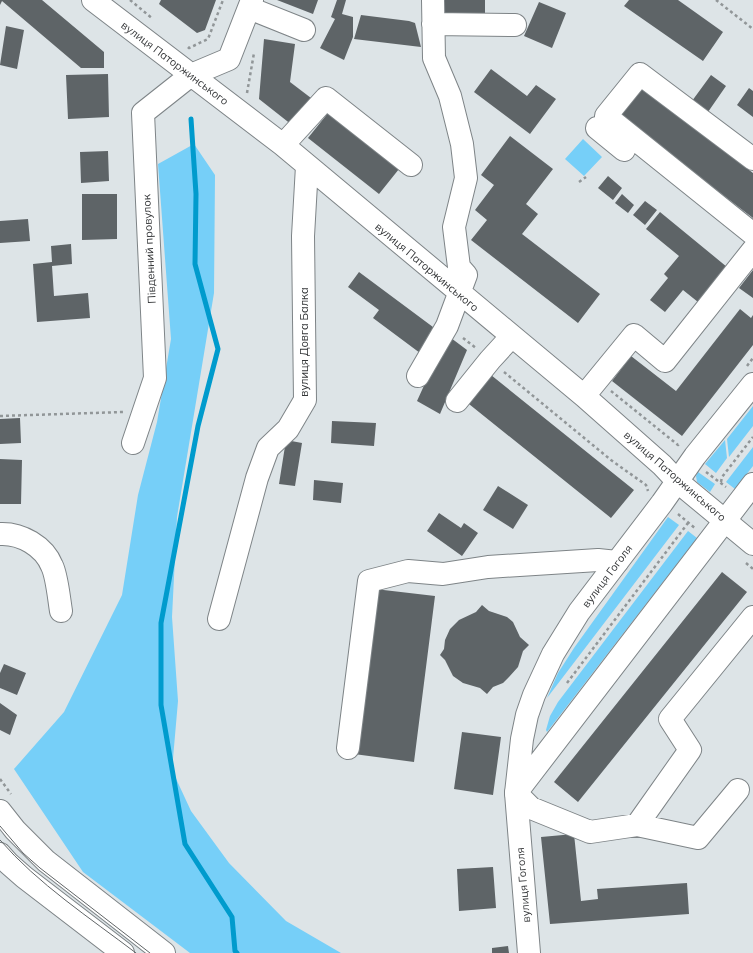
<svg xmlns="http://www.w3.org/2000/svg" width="753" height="953" font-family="Mulish,sans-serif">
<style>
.green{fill:#76cff8}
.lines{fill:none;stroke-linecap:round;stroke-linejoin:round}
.stream{stroke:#009bcd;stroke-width:5}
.building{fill:#5e6467}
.minor-casing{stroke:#7e8487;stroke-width:24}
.major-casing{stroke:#7e8487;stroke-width:24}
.path{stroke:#919698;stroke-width:2.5;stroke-dasharray:3 3;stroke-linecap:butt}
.minor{stroke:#fff;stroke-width:22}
.major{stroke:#fff;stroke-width:22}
.tram{stroke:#616567;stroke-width:1}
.labels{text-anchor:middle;stroke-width:4;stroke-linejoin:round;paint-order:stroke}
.street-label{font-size:11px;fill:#343638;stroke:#fff}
</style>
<rect width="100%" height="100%" fill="#dde4e7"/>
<path class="green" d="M583,139L602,157L584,176L565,159Z
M194,144L215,175L214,293L177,517L172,617L178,701L172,770L191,811L229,863L286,921L341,953H190L83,872L14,769L64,712L122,595L138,495L157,422L171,339L158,164Z
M753,406V426L729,457L727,439Z
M725,440L727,458L716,473L705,464Z
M753,447V466L735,489L726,482Z
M698,472L715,484L710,492L697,482L696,476Z
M668,517L679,525L547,698L558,673L574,648Z
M688,531L697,538L547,732L546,730L550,716L558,702Z"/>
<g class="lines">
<path class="stream" d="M191,119L196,194L195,264L218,349L198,426L161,623V705L185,844L232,917L235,951L237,953"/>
</g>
<path class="building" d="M0,0H42L104,52V68H81L2,1L0,5Z
M161,0H216L205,30L197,33L159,4Z
M277,0H318L313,14Z
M337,0H346L342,14L353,17V37L344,60L320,48L335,19L331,17Z
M445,0H485V13H473V18H456L457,13H444Z
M629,0H678L723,32L703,61L624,6Z
M539,2L566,13L552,48L524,36Z
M361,15L409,21L415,23L421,47L354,39Z
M6,26L24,30L17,69L0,65Z
M264,39L295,44L290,82L311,98L292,125L259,99Z
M491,69L527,96L536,85L556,99L530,134L474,92Z
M108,74L109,117L68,119L66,75Z
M711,75L726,86L708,112L692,101Z
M635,83L753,173V218L613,111Z
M749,88L753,91V117L737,105Z
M328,113L399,169L379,194L308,138Z
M510,136L553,169L526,204L538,214L522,234L600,294L578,323L471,240L487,220L475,210L494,185L481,175Z
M108,151L109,181L81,183L80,152Z
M608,176L622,188L613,200L598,188Z
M82,194H117V239L82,240Z
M622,194L634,205L628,213L615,203Z
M645,201L657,210L645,225L633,215Z
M660,212L727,267L698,302L683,290L665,312L650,300L668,278L664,274L679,256L646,229Z
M28,219L30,241L0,243V221Z
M71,244L72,264L52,266L54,296L88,293L90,318L37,322L33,264L52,262L51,246Z
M753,270V298L739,288Z
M359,272L437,330L420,353L373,318L379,310L348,287Z
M740,309L751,318L753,315V345L682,436L612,381L631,356L676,391Z
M447,335L467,350L440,414L417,401Z
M486,371L634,490L611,518L464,400Z
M20,418L21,443L0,444V419Z
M332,421L376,423L374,446L331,443Z
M286,440L302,443L295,486L279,484Z
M0,459L22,460L21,504H0Z
M314,480L343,483L341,503L313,500Z
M498,486L528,505L513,529L483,510Z
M439,513L461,528L464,523L478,533L462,556L427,531Z
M722,572L747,592L578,802L554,782Z
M375,589L435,596L414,762L354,754Z
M482,605L489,611L507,617L513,622L520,637L529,645L523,651L518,667L509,677L503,683L493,687L487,694L480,688L463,683L453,676L445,660L440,655L444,649L445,640L450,629L459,620L476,612Z
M4,664L26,673L17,695L0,688V673Z
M0,703L17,715L10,735L0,730Z
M462,732L501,737L493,795L454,789Z
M574,834L581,901L598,899L597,889L687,883L689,914L550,924L541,837Z
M493,867L496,908L459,911L457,869Z
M508,946L509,953H492V948Z"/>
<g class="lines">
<g class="minor-casing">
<path id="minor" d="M93,0L283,145L584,396L662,465L678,482L753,544
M249,8L304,30
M433,24L515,25
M597,128L624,150
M283,145L326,98L411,165
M753,159L640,74L606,116L753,234
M418,376L447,326L466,275L459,267L454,227L466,178L462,144L450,96L434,58L433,0
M584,396L634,335L665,361L753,250
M457,401L490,360L511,337
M133,443L155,378L143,113L191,75L229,59L252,0
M0,534C21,533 44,546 52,566C57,576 59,599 61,611
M219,619L257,478L268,448L288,429L305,400L303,236L307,166
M348,748L369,581L408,571L443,574L488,567L598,560L617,562
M516,793L531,808L590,832L637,825L690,750L670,719L753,617
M637,825L698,838L738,790"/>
</g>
<g class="major-casing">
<path id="major" d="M516,793L753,484
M0,811L15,830L46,861L164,953
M0,854L8,863L24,877L123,953
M529,953L516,793L522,739L527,715L534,695L553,654L579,612L662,503L695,456L753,384"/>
</g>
<path class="path" d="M130,0L153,19
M716,0L753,29
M188,47L189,48L208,39L223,0
M247,93L254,53
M579,182L586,177
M463,338L476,348
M747,366L753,358
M504,372L611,460L646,485L648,491
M611,391L678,445L679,444
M0,416L123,412
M706,472L726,487
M721,482L722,477L753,437
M678,514L696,529
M746,563L753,569
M567,683L688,523
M0,779L11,794"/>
<use href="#minor" class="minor"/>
<use href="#major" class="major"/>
<path class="tram" d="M0,826L23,853L40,868L150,953
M0,840C38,884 90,918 136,953"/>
</g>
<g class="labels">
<g class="street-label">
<text transform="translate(175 63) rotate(37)" y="4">вулиця Паторжинського</text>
<text transform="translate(149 249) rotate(-93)" y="4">Південний провулок</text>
<text transform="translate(427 267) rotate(40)" y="4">вулиця Паторжинського</text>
<text transform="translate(304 342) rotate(-90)" y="4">вулиця Довга Балка</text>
<text transform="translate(675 476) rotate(41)" y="4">вулиця Паторжинського</text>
<text transform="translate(607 576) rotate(-53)" y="4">вулиця Гоголя</text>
<text transform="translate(523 885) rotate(-95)" y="4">вулиця Гоголя</text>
</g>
</g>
</svg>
